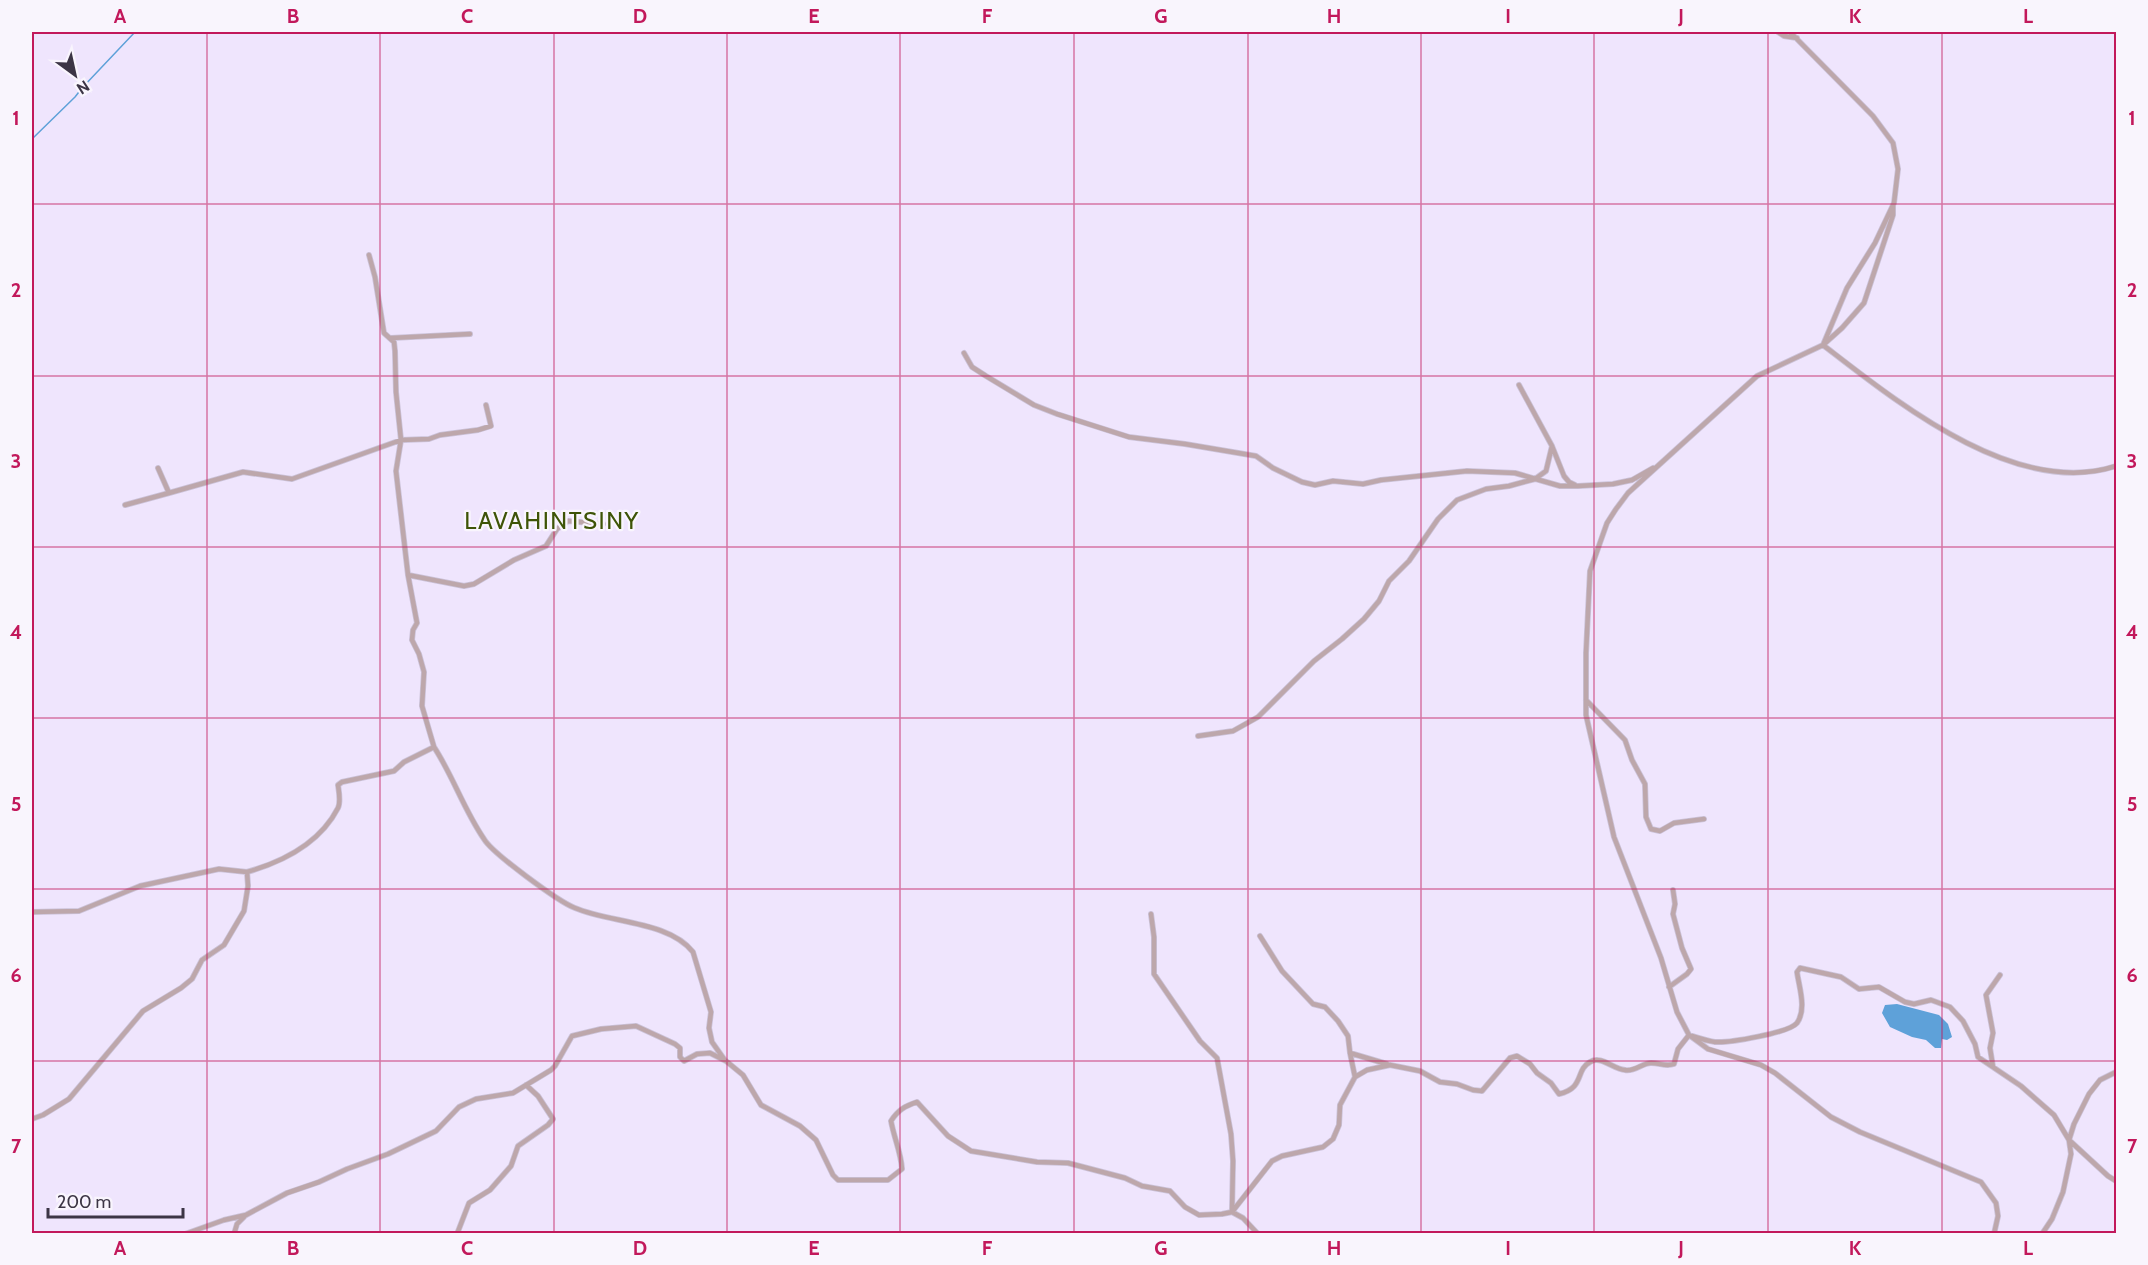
<svg xmlns="http://www.w3.org/2000/svg" width="2148" height="1265" font-family="Cabin,sans-serif">
<style>
.water{fill:#5ea1d9}
.lines{fill:none;stroke-linecap:round;stroke-linejoin:round}
.stream{stroke:#5ea1d9;stroke-width:1.5}
.minor-casing{stroke:#cbc2d8;stroke-width:6}
.minor{stroke:#bda7ab;stroke-width:4.5}
.grid{fill:none;stroke:#c2185b;stroke-width:1.5;stroke-opacity:0.55}
.labels{text-anchor:middle;stroke-width:4.5;stroke-linejoin:round;paint-order:stroke}
.quarter-label{font-size:24px;letter-spacing:1.5px;fill:#3e5407;stroke:#f9f5fd}
.neatline{fill:none;stroke:#c2185b;stroke-width:2}
.grid-label{font-size:20px;text-anchor:middle;font-weight:bold;fill:#c2185b}
</style>
<rect width="100%" height="100%" fill="#efe5fd"/>
<path class="water" d="M1897,1004L1939,1015L1948,1024L1952,1037L1947,1040L1942,1039L1941,1048H1935L1926,1040L1912,1037L1890,1027L1882,1013L1885,1005Z"/>
<g class="lines">
<path class="stream" d="M32,139L75,97L82,88L135,32"/>
<g class="minor-casing">
<path id="minor" d="M1778,32L1784,36L1797,38
M1790,32L1873,116L1893,143L1898,169L1894,203L1875,243L1847,288L1823,345L1757,376L1628,493L1616,509L1607,523L1590,571L1586,653V715L1614,837L1661,958L1677,1012L1689,1035L1708,1049L1761,1065L1775,1073L1831,1117L1860,1132L1981,1182L1996,1203L1998,1216L1994,1234
M1893,205V215L1864,303L1842,328L1823,345C1897,402 2016,499 2116,466
M391,338L470,334
M964,353L972,367L986,376L1034,405L1057,414L1129,437L1185,444L1256,456L1273,468L1302,482L1315,485L1333,481L1363,484L1381,480L1467,471L1515,473L1560,486H1578L1613,484L1632,480L1653,468
M1519,385L1552,446L1564,476L1569,482L1575,485
M158,468L169,493L243,472L292,479L401,440L429,439L440,435L478,430L491,426L486,405
M125,505L169,493
M408,575L464,586L474,584L514,560L546,546L557,529L568,521L603,524
M1586,700L1625,740L1632,760L1645,784L1646,817L1651,829L1660,831L1674,823L1704,819
M1198,736L1233,731L1258,717L1314,661L1342,639L1364,619L1379,601L1389,581L1409,561L1438,519L1457,500L1486,489L1509,486L1535,479L1546,471L1552,446
M434,747C453,776 464,810 484,839C492,853 559,902 575,908C610,923 669,921 693,952L711,1012L709,1028L712,1042L724,1059
M247,872C282,862 320,843 338,808C341,802 339,792 338,785L342,782L394,771L404,762L434,747L422,706L424,672L419,654L412,640L413,630L417,623L408,575L396,471L401,440L396,392L395,351L394,342L384,333L375,277L369,255
M32,912L79,911L140,886L219,869L247,872L248,886L244,911L224,945L202,960L192,979L181,988L143,1011L69,1099L43,1115L32,1119
M1151,914L1154,937V974L1200,1041L1217,1058L1231,1134L1233,1161L1232,1212L1243,1218L1258,1234
M1260,936L1282,971L1313,1004L1325,1007L1338,1021L1348,1036L1350,1053L1387,1064
M1669,987L1687,974L1691,969L1682,948L1673,914L1675,904L1673,890
M1692,1036C1699,1038 1707,1041 1715,1042C1728,1043 1789,1033 1797,1023C1807,1009 1799,987 1797,972L1800,968L1841,977L1859,989L1879,987L1905,1002L1914,1004L1931,1000L1950,1007L1963,1021L1975,1044L1978,1057L2021,1086L2054,1115L2069,1140L2108,1176L2116,1181
M1350,1053L1355,1077
M1993,1067L1990,1048L1993,1033L1986,995L2000,975
M185,1234L224,1220L246,1215L287,1193L319,1182L347,1169L388,1154L436,1131L459,1107L476,1099L513,1093L551,1070L555,1066L572,1036L601,1029L636,1026L675,1044L680,1048V1057L684,1061L697,1054L710,1053L726,1061L743,1075L761,1105L800,1126L816,1140L833,1175L838,1180H888L902,1169C901,1152 894,1138 891,1121C898,1110 905,1106 917,1102L948,1136L971,1151L1037,1162L1068,1163L1125,1178L1142,1186L1170,1191L1185,1207L1199,1215L1222,1214L1232,1212L1272,1161L1282,1156L1323,1147L1333,1139L1339,1125L1340,1105L1355,1077L1367,1070L1390,1065L1420,1071L1440,1082L1457,1084L1473,1090L1482,1091L1510,1058L1517,1056L1530,1064L1537,1073L1551,1083L1559,1094C1585,1088 1575,1070 1590,1062C1601,1055 1613,1069 1625,1070C1635,1072 1642,1063 1651,1063C1660,1063 1666,1067 1674,1064L1678,1049L1689,1035
M234,1234L237,1224L244,1217
M457,1234L469,1203L490,1190L511,1166L518,1146L548,1125L553,1119L538,1096L526,1085
M2042,1234L2052,1219L2063,1192L2071,1154L2069,1140L2074,1124L2089,1094L2100,1080L2116,1072"/>
</g>
<use href="#minor" class="minor"/>
</g>
<path class="grid" d="M207,32V1234M380,32V1234M554,32V1234M727,32V1234M900,32V1234M1074,32V1234M1248,32V1234M1421,32V1234M1594,32V1234M1768,32V1234M1942,32V1234M32,204H2116M32,376H2116M32,547H2116M32,718H2116M32,889H2116M32,1061H2116"/>
<g class="labels">
<g class="quarter-label">
<text x="552" y="529">LAVAHINTSINY</text>
</g>
</g>
<rect width="2148" height="1265" fill="none" stroke="#f9f5fd" stroke-width="66"/>
<g transform="translate(75 75) rotate(147)" stroke="#f9f5fd" stroke-width="4.5" paint-order="stroke">
<path d="M0-4.5L10 22L0 15L-10 22Z" fill="#3c3545"/>
<text y="-9" font-size="16" font-weight="bold" text-anchor="middle" fill="#3c3545">N</text>
</g>
<path d="M48 1208v9h135v-9" fill="none" stroke="#3c3545" stroke-width="3"/>
<text x="57" y="1208" font-size="18" fill="#3c3545" stroke="#f9f5fd" stroke-width="4.5" paint-order="stroke">200 m</text>
<rect x="33" y="33" width="2082" height="1199" class="neatline"/>
<g class="grid-label">
<text x="120" y="23">A</text>
<text x="293" y="23">B</text>
<text x="467" y="23">C</text>
<text x="640" y="23">D</text>
<text x="814" y="23">E</text>
<text x="987" y="23">F</text>
<text x="1161" y="23">G</text>
<text x="1334" y="23">H</text>
<text x="1508" y="23">I</text>
<text x="1681" y="23">J</text>
<text x="1855" y="23">K</text>
<text x="2028" y="23">L</text>
<text x="16" y="125">1</text>
<text x="2132" y="125">1</text>
<text x="16" y="297">2</text>
<text x="2132" y="297">2</text>
<text x="16" y="468">3</text>
<text x="2132" y="468">3</text>
<text x="16" y="639">4</text>
<text x="2132" y="639">4</text>
<text x="16" y="811">5</text>
<text x="2132" y="811">5</text>
<text x="16" y="982">6</text>
<text x="2132" y="982">6</text>
<text x="16" y="1153">7</text>
<text x="2132" y="1153">7</text>
<text x="120" y="1255">A</text>
<text x="293" y="1255">B</text>
<text x="467" y="1255">C</text>
<text x="640" y="1255">D</text>
<text x="814" y="1255">E</text>
<text x="987" y="1255">F</text>
<text x="1161" y="1255">G</text>
<text x="1334" y="1255">H</text>
<text x="1508" y="1255">I</text>
<text x="1681" y="1255">J</text>
<text x="1855" y="1255">K</text>
<text x="2028" y="1255">L</text>
</g>
</svg>
